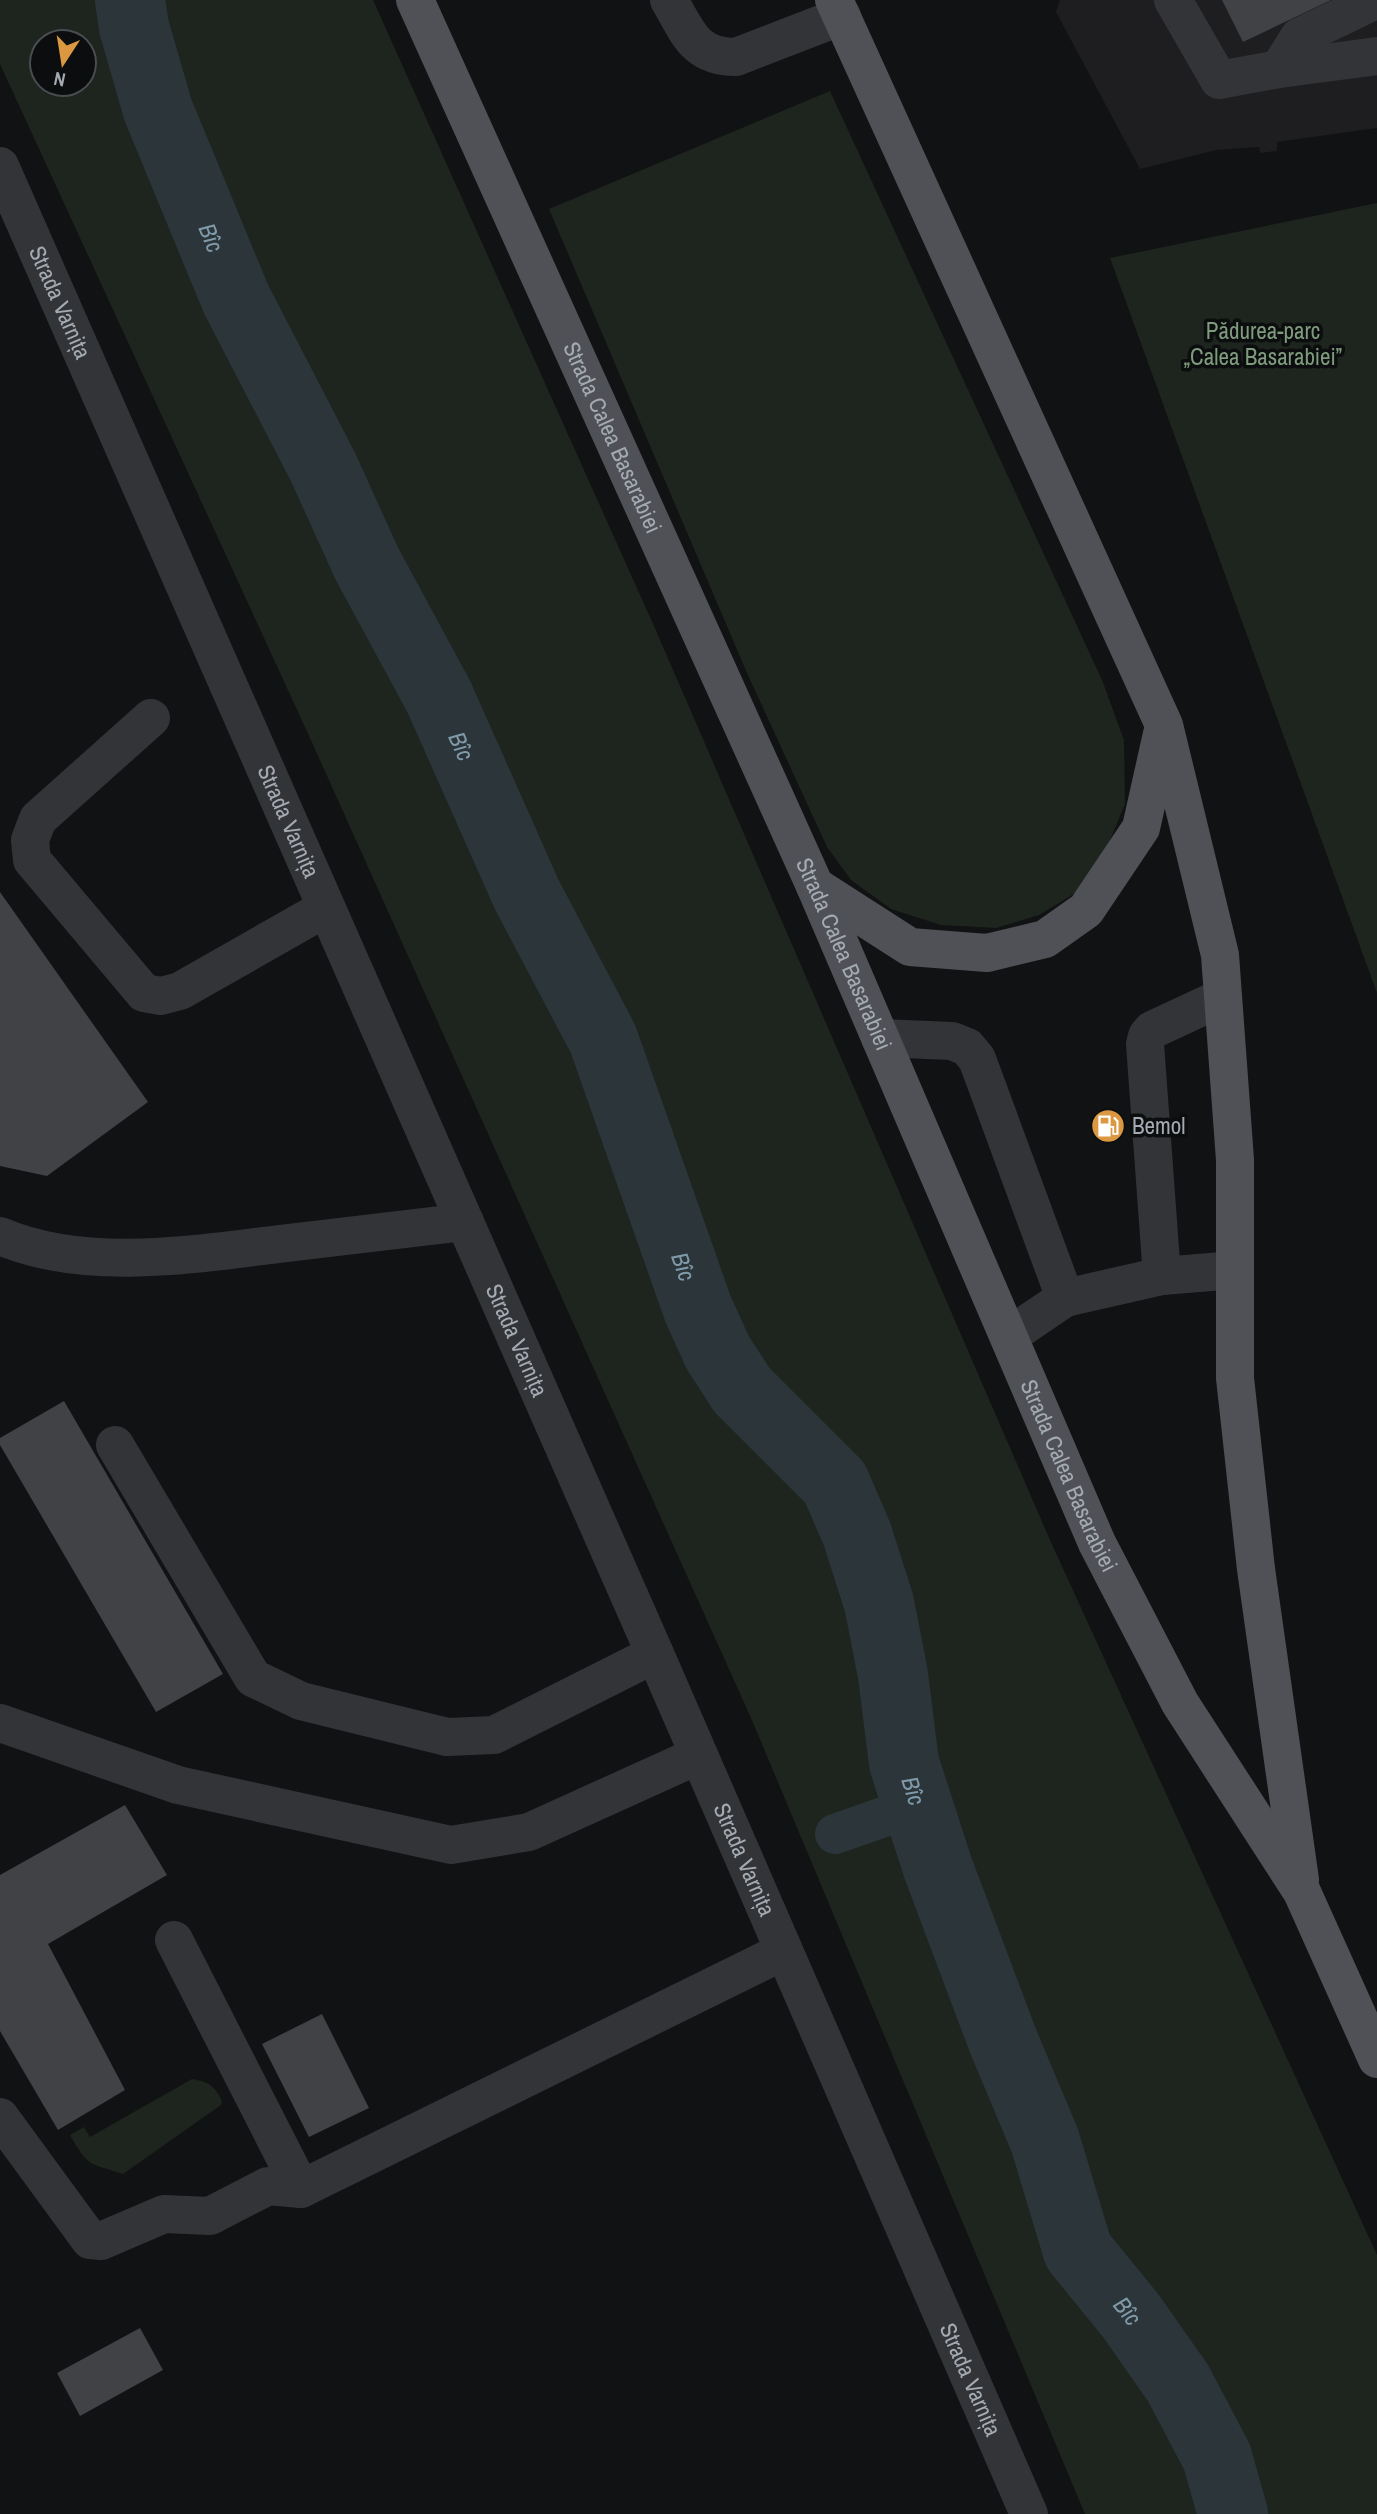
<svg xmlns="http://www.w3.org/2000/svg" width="1377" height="2514" font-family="'Archivo Narrow',sans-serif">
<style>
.built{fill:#1e1e20}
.green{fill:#1e251e;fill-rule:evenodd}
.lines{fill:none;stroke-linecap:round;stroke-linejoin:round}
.canal{stroke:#2c353a;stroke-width:40}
.river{stroke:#2c353a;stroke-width:70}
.building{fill:#414246}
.minor{stroke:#333437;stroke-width:38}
.major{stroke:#4f5156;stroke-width:38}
.labels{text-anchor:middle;stroke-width:7;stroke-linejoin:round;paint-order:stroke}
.street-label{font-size:23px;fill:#a4aab2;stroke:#0c0d0e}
.park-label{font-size:23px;fill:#7f9b7d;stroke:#0c0d0e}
.poi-label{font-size:23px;fill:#a4aab2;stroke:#0c0d0e;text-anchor:start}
.water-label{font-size:24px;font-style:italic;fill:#7f9aa9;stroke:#0c0d0e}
</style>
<rect width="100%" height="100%" fill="#111213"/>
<path class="built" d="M1060,0H1377V128L1277,142V151L1260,153L1259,147L1216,150L1140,169L1056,12Z"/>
<path class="green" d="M0,0H373L654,626L1050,1540L1377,2255V2514H1085L751,1718L310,738L0,64ZM42,42H84V84H42Z
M830,91L1102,680L1124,740L1125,804L1104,855L1077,892L1039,915L996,928L941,925L891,909L851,880L827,847L747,673L549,209Z
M1377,203V993L1110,258Z
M192,2079C209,2082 215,2086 222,2101L221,2105L123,2174C89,2163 88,2167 70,2135L84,2127L90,2137Z"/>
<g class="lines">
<path class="canal" d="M835,1834L918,1805"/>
<path class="river" id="s1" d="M130,0L134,27L158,110L236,299L323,467L367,564L439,697L527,895L603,1039L698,1309L718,1353L742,1390L835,1483L857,1534L879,1603L893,1675L904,1763L938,1868L1003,2041L1045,2141L1078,2251L1131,2316L1178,2383L1217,2457L1233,2514"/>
</g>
<path class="building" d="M1222,0H1331L1243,42Z
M0,892L148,1102L47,1176L0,1166Z
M64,1401L223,1674L156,1712L0,1445V1438Z
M125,1805L167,1875L48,1944L125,2090L58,2130L0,2031V1875Z
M322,2014L369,2108L309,2137L262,2044Z
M140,2328L163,2370L80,2416L57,2373Z"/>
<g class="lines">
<g class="minor">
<path d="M669,0C688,32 694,57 736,57L842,16"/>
<path d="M1173,0L1219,80L1279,69L1377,56"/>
<path d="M1279,69L1299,37L1376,0"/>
<path id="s2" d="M0,166L655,1654L1029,2514"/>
<path d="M151,718L38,819L30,840L32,860L144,993L161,996L180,991L326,908"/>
<path d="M1223,997L1152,1030L1147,1036L1145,1044L1162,1276L1235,1270"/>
<path d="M880,1038L952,1041L967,1047L977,1059L1065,1298L1009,1336"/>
<path d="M0,1236C84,1272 191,1255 279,1244C341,1237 403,1229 465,1222"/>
<path d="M1065,1298L1162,1276"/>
<path d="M115,1445L253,1678L301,1701L447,1737L494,1735L655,1654"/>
<path d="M0,1723L178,1785L451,1845L529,1832L699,1755"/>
<path d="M174,1940L301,2189"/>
<path d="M0,2117L90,2240L101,2241L164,2214L210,2216L268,2186L301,2189L784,1951"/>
</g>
<g class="major">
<path id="s3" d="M415,0L815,886L1097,1543L1180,1703L1302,1892L1377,2059"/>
<path d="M834,0L1164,725L1220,955L1235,1160V1378L1256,1569L1300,1880"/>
<path d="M815,886L910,947L987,953L1045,939L1086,910L1141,828L1162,734"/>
</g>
</g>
<defs>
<g id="fuel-disc" transform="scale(1.75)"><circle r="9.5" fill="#db9841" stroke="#0c0d0e"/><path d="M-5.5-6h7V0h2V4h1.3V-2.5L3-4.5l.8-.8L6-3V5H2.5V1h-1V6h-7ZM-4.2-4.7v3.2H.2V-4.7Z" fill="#fff"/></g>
</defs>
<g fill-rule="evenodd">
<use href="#fuel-disc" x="1108" y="1126"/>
</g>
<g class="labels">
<g class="street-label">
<text dy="8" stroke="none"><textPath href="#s2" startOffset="149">Strada Varnița</textPath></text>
<text dy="8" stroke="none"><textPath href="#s3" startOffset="480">Strada Calea Basarabiei</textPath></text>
<text dy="8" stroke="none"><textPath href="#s2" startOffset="716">Strada Varnița</textPath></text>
<text dy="8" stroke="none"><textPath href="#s3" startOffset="1046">Strada Calea Basarabiei</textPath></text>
<text dy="8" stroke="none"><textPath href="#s2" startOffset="1283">Strada Varnița</textPath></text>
<text dy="8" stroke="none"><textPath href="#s3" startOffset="1614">Strada Calea Basarabiei</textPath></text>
<text dy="8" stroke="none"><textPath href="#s2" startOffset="1850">Strada Varnița</textPath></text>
<text dy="8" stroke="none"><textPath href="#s2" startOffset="2417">Strada Varnița</textPath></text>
</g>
<g class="park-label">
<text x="1263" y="339">Pădurea-parc<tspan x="1263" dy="26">„Calea Basarabiei”</tspan></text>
</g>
<g class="poi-label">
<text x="1132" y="1134">Bemol</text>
</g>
<g class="water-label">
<text dy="8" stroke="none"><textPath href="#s1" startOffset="252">Bîc</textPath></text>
<text dy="8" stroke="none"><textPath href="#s1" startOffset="819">Bîc</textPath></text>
<text dy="8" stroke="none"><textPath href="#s1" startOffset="1386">Bîc</textPath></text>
<text dy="8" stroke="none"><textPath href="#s1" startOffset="1974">Bîc</textPath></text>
<text dy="8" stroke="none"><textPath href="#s1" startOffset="2541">Bîc</textPath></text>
</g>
</g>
<g transform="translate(63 63) rotate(192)"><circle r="33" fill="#0c0d0e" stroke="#494c50" stroke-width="2"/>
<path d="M0-5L12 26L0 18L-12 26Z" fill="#db9841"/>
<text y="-10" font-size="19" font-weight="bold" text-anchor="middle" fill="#a4aab2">N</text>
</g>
</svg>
